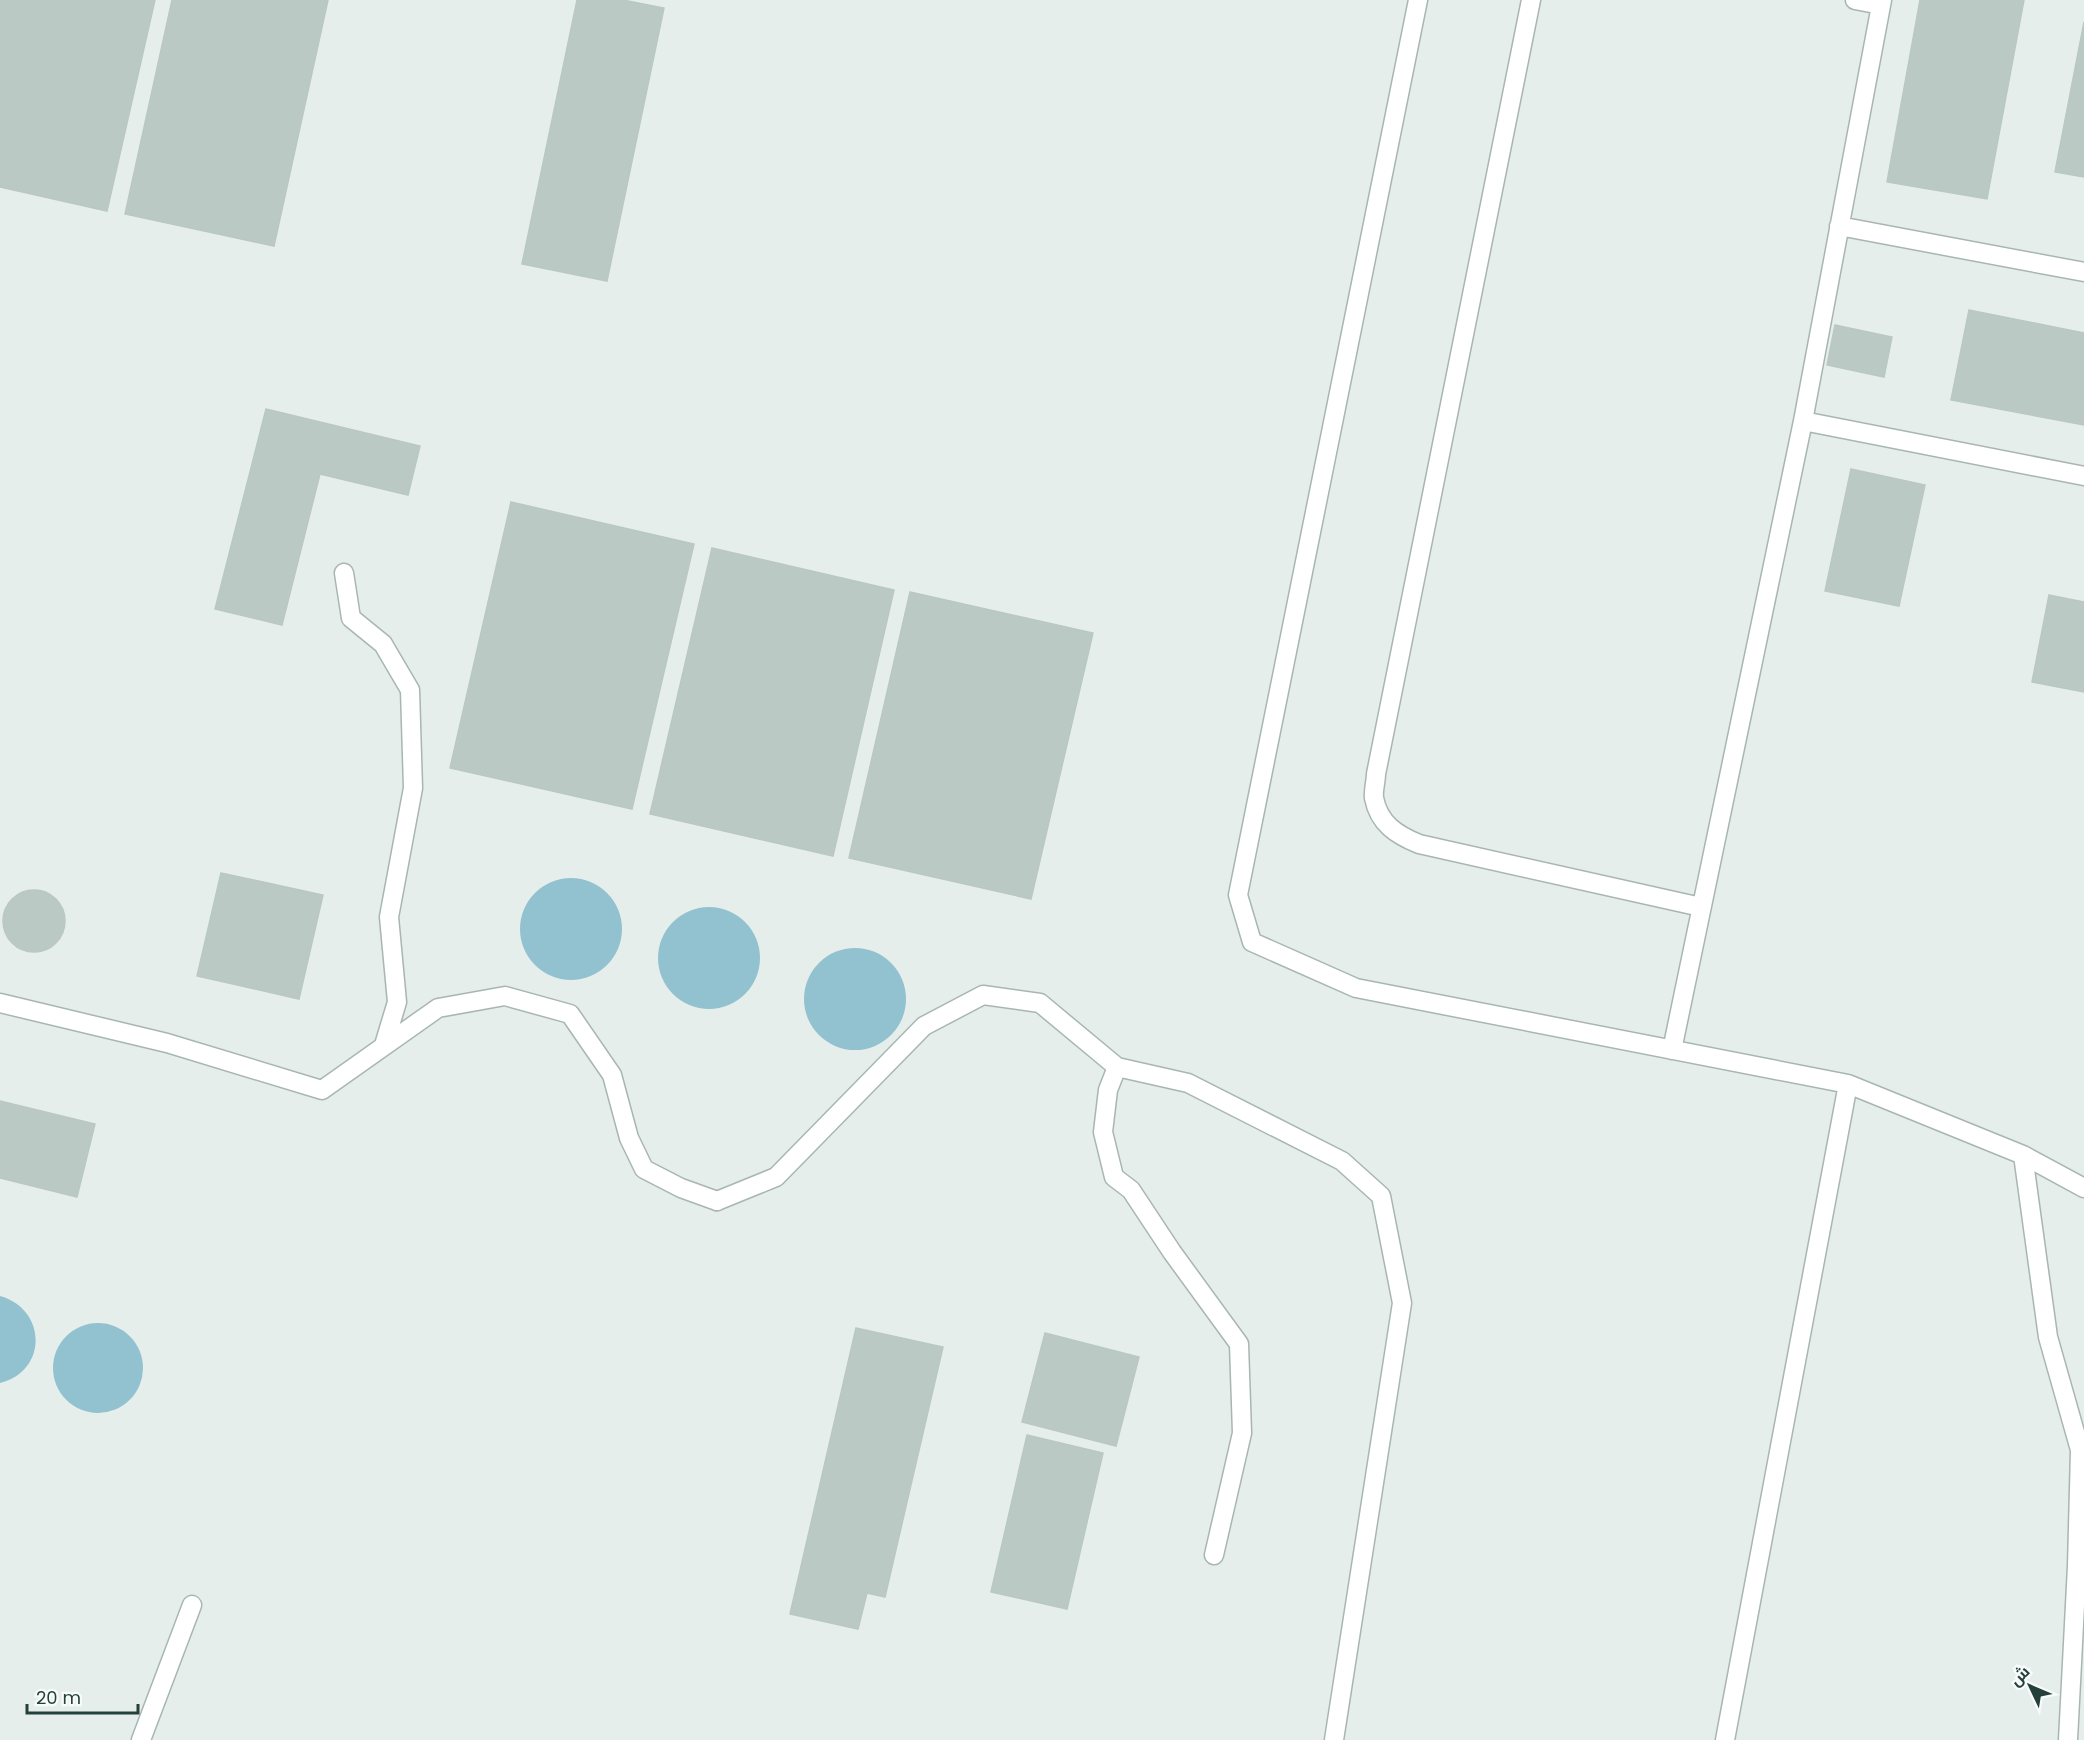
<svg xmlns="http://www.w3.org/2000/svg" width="2084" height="1740" font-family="Poppins,Cairo,sans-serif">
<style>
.water{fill:#92c2d0}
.building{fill:#bbc9c4;stroke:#b9c8c3;stroke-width:1.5}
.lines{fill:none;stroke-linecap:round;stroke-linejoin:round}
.lane-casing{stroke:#a8b6b3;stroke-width:21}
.street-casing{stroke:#a8b6b3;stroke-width:21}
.lane{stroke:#fff;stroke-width:18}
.street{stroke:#fff;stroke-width:18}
</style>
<rect width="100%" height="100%" fill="#e6eeeb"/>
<path class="water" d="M520 929a51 51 0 1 1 102 0a51 51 0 1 1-102 0Z
M658 958a51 51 0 1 1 102 0a51 51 0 1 1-102 0Z
M804 999a51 51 0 1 1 102 0a51 51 0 1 1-102 0Z
M0,1296C47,1309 48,1371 0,1383Z
M53 1368a45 45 0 1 1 90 0a45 45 0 1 1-90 0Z"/>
<path class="building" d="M0,0H155L107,211L0,187Z
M172,0H328L274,246L125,214Z
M577,0H623L664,8L607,281L522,264Z
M1920,0H2024L1987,199L1887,182Z
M2084,22V177L2055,172Z
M1969,310L2084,333V425L1951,400Z
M1835,325L1892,337L1884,377L1827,365Z
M266,409L420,446L408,495L320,474L282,625L215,609Z
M1851,469L1925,485L1899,606L1825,591Z
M511,502L694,544L632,809L450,768Z
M712,548L894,590L833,856L650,814Z
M910,592L1093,633L1031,899L849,858Z
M2049,595L2084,602V692L2032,682Z
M221,873L323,895L299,999L197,976Z
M3 921a31 31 0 1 1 62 0a31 31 0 1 1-62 0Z
M0,1101L95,1124L77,1197L0,1178Z
M856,1328L943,1347L885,1597L867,1593L858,1629L790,1614Z
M1045,1333L1139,1357L1116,1446L1022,1422Z
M1027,1435L1103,1453L1067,1609L991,1592Z"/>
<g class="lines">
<g class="lane-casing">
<path id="lane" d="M344,573L351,618L383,644L410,690L413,788L389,917L397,1002L384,1045
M0,1003L167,1043L322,1090L438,1008L505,996L570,1014L612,1075L629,1138L644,1169L681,1188L717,1201
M1117,1067L1108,1090L1103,1132L1114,1177L1131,1190L1172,1252L1239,1344L1242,1433L1214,1555"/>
</g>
<g class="street-casing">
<path id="street" d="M1418,0L1238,895L1252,942L1356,988L1848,1084L2023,1155L2084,1188
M1531,0L1376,774C1376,781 1373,791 1374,798C1379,824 1397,835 1419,844L1701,907
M1855,0L1881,5
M1839,226L2084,272
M1803,421L2084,476
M1672,1050L1803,421L1882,0
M2023,1155L2048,1337L2080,1450L2077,1566L2068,1740
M717,1201L776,1177L924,1026L983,995L1040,1003L1117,1067L1188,1083L1342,1161L1381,1196L1402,1303L1334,1740
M141,1740L192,1605
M1725,1740L1848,1084"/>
</g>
<use href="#lane" class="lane"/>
<use href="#street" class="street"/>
</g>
<g transform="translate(2030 1686) rotate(314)" stroke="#f7fbf9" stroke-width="4.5" paint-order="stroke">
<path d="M0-4.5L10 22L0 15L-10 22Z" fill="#25403b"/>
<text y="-9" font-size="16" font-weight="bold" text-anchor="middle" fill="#25403b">ش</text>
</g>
<path d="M27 1704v9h111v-9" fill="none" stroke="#25403b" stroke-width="3"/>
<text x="36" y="1704" font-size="18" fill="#25403b" stroke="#f7fbf9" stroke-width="4.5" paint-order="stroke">20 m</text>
</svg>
